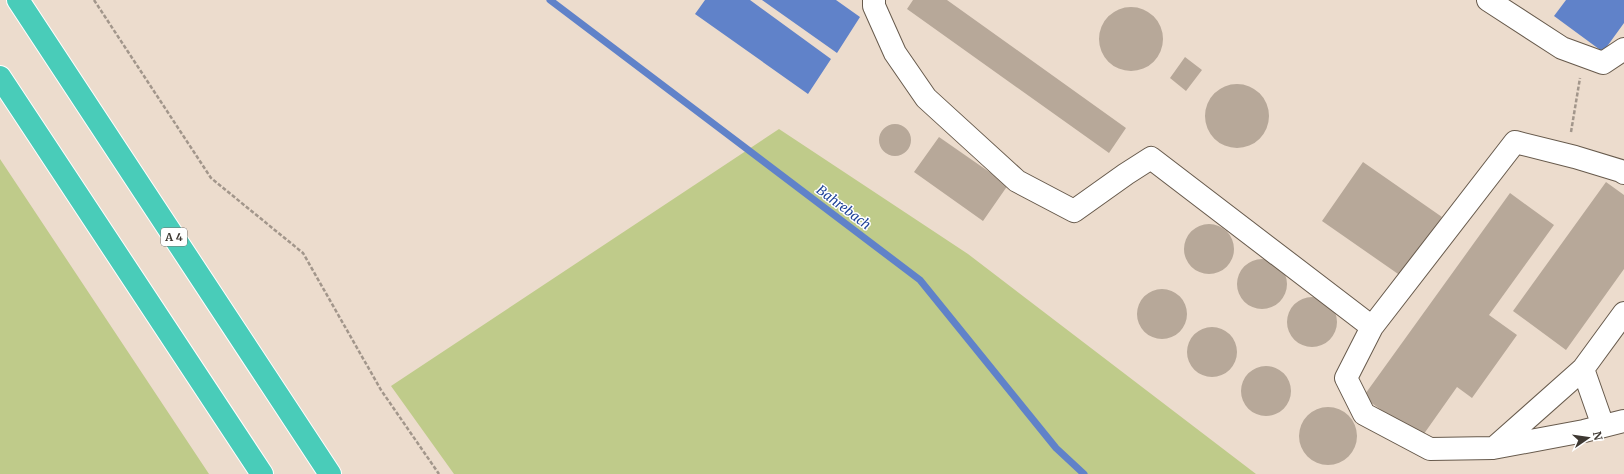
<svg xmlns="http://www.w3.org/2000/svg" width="1624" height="474" font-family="Merriweather,serif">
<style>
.green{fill:#bfcb8a}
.water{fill:#6082c9}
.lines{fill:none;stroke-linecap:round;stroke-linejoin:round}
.stream{stroke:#6082c9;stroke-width:7}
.building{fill:#b7a899}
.minor-casing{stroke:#675a4c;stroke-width:24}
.highway-casing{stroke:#fff;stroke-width:24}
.path{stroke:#a2968b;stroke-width:2.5;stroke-dasharray:4 2;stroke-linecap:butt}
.minor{stroke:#fff;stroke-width:22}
.highway{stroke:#49ccb9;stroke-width:22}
.labels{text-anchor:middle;stroke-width:3;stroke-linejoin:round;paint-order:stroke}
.shield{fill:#fff;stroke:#77736f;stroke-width:1}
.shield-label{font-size:11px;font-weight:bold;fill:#3d3731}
.water-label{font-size:13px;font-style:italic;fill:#204499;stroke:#fff}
</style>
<rect width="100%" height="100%" fill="#ecdccd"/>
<path class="green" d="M779,129L968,254L1256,474H454L391,386Z
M0,159L209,474H0Z"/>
<path class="water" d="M705,0H750L831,59L808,94L695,14Z
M762,0H836L860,17L837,53Z
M1566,0H1624V23L1603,52L1554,16Z"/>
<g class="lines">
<path class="stream" d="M550,0L920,280L1056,448L1084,474"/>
</g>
<path class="building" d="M913,0H947L1126,128L1109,153L907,9Z
M1099 39a32 32 0 1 1 64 0a32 32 0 1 1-64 0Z
M1185,57L1202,70L1186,91L1170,78Z
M1205 116a32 32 0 1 1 64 0a32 32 0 1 1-64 0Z
M879 140a16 16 0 1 1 32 0a16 16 0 1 1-32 0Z
M939,137L1008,185L983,221L914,172Z
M1363,162L1442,217L1401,276L1322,221Z
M1606,182L1624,195V269L1566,350L1513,311Z
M1510,193L1554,225L1489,315L1517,335L1472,398L1457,387L1421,438L1363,397Z
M1184 249a25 25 0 1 1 50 0a25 25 0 1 1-50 0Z
M1237 284a25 25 0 1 1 50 0a25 25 0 1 1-50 0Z
M1137 314a25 25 0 1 1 50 0a25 25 0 1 1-50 0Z
M1287 322a25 25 0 1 1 50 0a25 25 0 1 1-50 0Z
M1187 352a25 25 0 1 1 50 0a25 25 0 1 1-50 0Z
M1241 391a25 25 0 1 1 50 0a25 25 0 1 1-50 0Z
M1299 436a29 29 0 1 1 58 0a29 29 0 1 1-58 0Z"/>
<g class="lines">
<g class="minor-casing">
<path id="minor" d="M874,0V6L895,53L926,98L1017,181L1074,211L1126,174L1151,158L1372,327L1346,378L1364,414L1430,449L1493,448L1584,431L1624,421
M1488,0L1562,48L1603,63L1624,49
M1372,327L1515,142L1575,157L1621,171L1624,173
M1603,426L1583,369L1624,313
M1494,448L1583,369"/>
</g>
<g class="highway-casing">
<path id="highway" d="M18,0L330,474
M0,77L262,474"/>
</g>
<path class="path" d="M94,0L211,178L303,253L381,390L439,474
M1571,132L1580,78"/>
<use href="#minor" class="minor"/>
<use href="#highway" class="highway"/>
</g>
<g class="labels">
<rect class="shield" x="161" y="228" width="26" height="18" rx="3"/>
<g class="shield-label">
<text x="174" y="241">A 4</text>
</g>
<g class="water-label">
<text transform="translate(844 207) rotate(37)" y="5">Bahrebach</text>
</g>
</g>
<g transform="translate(1588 438) rotate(77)" stroke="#ffffff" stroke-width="3" paint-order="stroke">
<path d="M0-3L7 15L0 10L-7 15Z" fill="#3d3731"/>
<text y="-6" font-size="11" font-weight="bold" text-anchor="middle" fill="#3d3731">N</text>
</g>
</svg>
